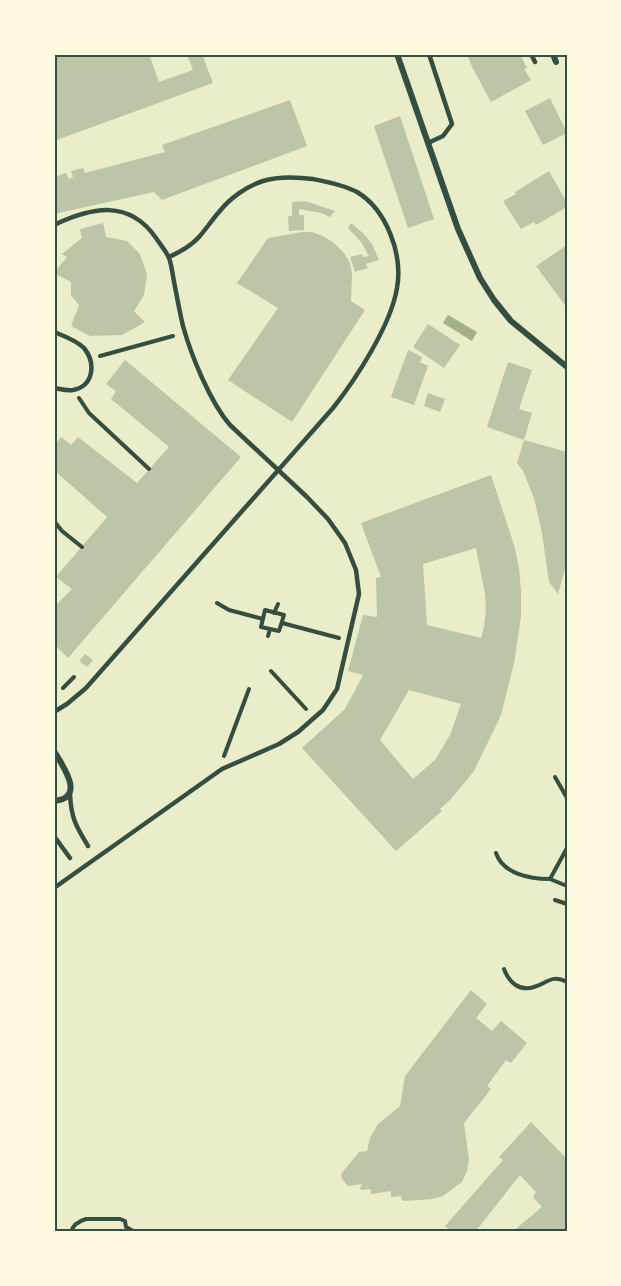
<svg xmlns="http://www.w3.org/2000/svg" width="621" height="1286" font-family="Raleway,sans-serif">
<style>
.water{fill:#a3b18a}
.building{fill:#bcc5a7;fill-rule:evenodd}
.lines{fill:none;stroke-linecap:round;stroke-linejoin:round}
.path{stroke:#344e41;stroke-width:4}
.service{stroke:#344e41;stroke-width:4.5}
.minor{stroke:#344e41;stroke-width:6}
.neatline{fill:none;stroke:#344e41;stroke-width:2}
</style>
<rect width="100%" height="100%" fill="#e9edc9"/>
<path class="water" d="M448,315L477,332L472,341L443,323Z"/>
<path class="building" d="M60,54H149L159,82L193,70L187,54H202L213,83L54,141V56Z
M467,54H520L527,68L524,69L531,80L491,102L472,67Z
M550,98L567,133L543,145L525,111Z
M290,100L307,146L162,200L154,192L54,214V177L66,173L69,179L73,177L71,171L83,168L85,173L165,152L162,145Z
M400,116L434,219L408,228L374,126Z
M549,171L567,203V207L536,225L534,222L521,229L503,201L516,194L515,192Z
M305,201L335,211L330,217L321,213L299,209V215H304V230L289,231L288,216H292V202Z
M103,223L106,237L127,241L140,254L147,274L144,295L134,311L145,322L122,335L90,336L71,326L79,305L71,295V282L54,273L67,257L62,254L82,238L80,229Z
M351,223L364,234L372,244L379,260L366,264L368,268L355,272L350,257L362,254L363,257L369,256L361,242L348,228Z
M302,232H312L323,236L334,243L344,253L350,263L352,273L351,301L365,310L292,422L228,380L278,308L237,283L268,238Z
M567,245V308L536,266Z
M428,324L460,345L444,368L413,347Z
M408,350L422,357L420,362L428,366L414,405L391,397Z
M125,360L241,457L68,658L56,646L54,649V607L72,589L56,577L107,517L54,470V446L61,437L71,445L78,437L137,483L169,447L111,399L116,391L106,384Z
M508,362L532,370L519,409L532,413L524,440L567,452V562L558,594L549,582L542,533L534,498L523,471L517,463L524,440L487,427Z
M428,393L445,399L440,412L424,406Z
M491,475L514,545L519,567L521,591V616L518,637L514,663L501,715L474,771L452,798L440,809L442,811L396,851L302,748L345,709L363,675L348,671L363,615L377,617L376,578L381,577L361,523ZM476,548L485,594L486,610L484,627L481,638L427,625L423,564ZM409,690L461,704L450,735L435,760L413,779L380,740Z
M85,654L93,660L87,667L79,661Z
M471,990L487,1004L476,1018L492,1031L501,1021L527,1043L511,1063L506,1060L487,1086L491,1089L464,1123L469,1160L467,1171L462,1182L443,1196L432,1199L404,1201L402,1200L401,1196L391,1197V1191L372,1194H371V1189L361,1190L360,1188L362,1184L348,1186L342,1179L341,1174L359,1152L367,1151L370,1138L378,1124L400,1106L405,1076Z
M531,1122L567,1159V1232H512L542,1207L533,1197L536,1192L520,1175L475,1232H453L445,1226L503,1160L499,1157Z"/>
<g class="lines">
<path class="path" d="M100,356L173,336
M79,398L89,413L149,469
M54,521L62,531L82,547
M217,603L229,610L263,619
M265,610L284,615L279,631L261,627Z
M274,613L278,604
M282,623L339,638
M268,636L270,629
M271,671L306,709
M63,688L74,677
M224,756L249,689
M555,777L567,798
M496,853C503,874 530,879 550,879L567,848
M550,879L567,886
M555,900L567,904
M504,969C509,982 519,992 534,987C548,983 551,974 567,982
M71,1232C73,1225 79,1221 86,1219H120L125,1221L126,1227L135,1232"/>
<path class="service" d="M531,54L535,62
M428,143L443,136L452,124L429,54
M54,225C92,207 129,199 156,238C160,244 166,251 169,258C171,263 172,270 173,276C176,292 179,309 183,326C191,355 210,402 230,425L307,497L328,519L345,543L356,570L359,594L337,689L323,710L298,732L279,744L222,769L54,888
M54,332C64,336 76,340 84,348C96,363 94,386 73,390C66,391 61,389 54,388
M54,712L67,704L86,688L333,408C356,379 391,325 397,288C403,255 387,210 357,192C344,185 328,182 313,179C297,177 279,176 263,181C247,186 230,198 219,212C212,220 206,229 199,237C191,246 180,252 169,257
M70,794C71,818 76,826 88,846
M54,836L70,858"/>
<path class="minor" d="M397,54L458,229L480,278L494,300L511,321L567,367
M553,54L556,62
M54,751C62,765 87,798 54,801"/>
</g>
<rect width="621" height="1286" fill="none" stroke="#fefae0" stroke-width="111"/>
<rect x="56" y="56" width="510" height="1174" class="neatline"/>
</svg>
